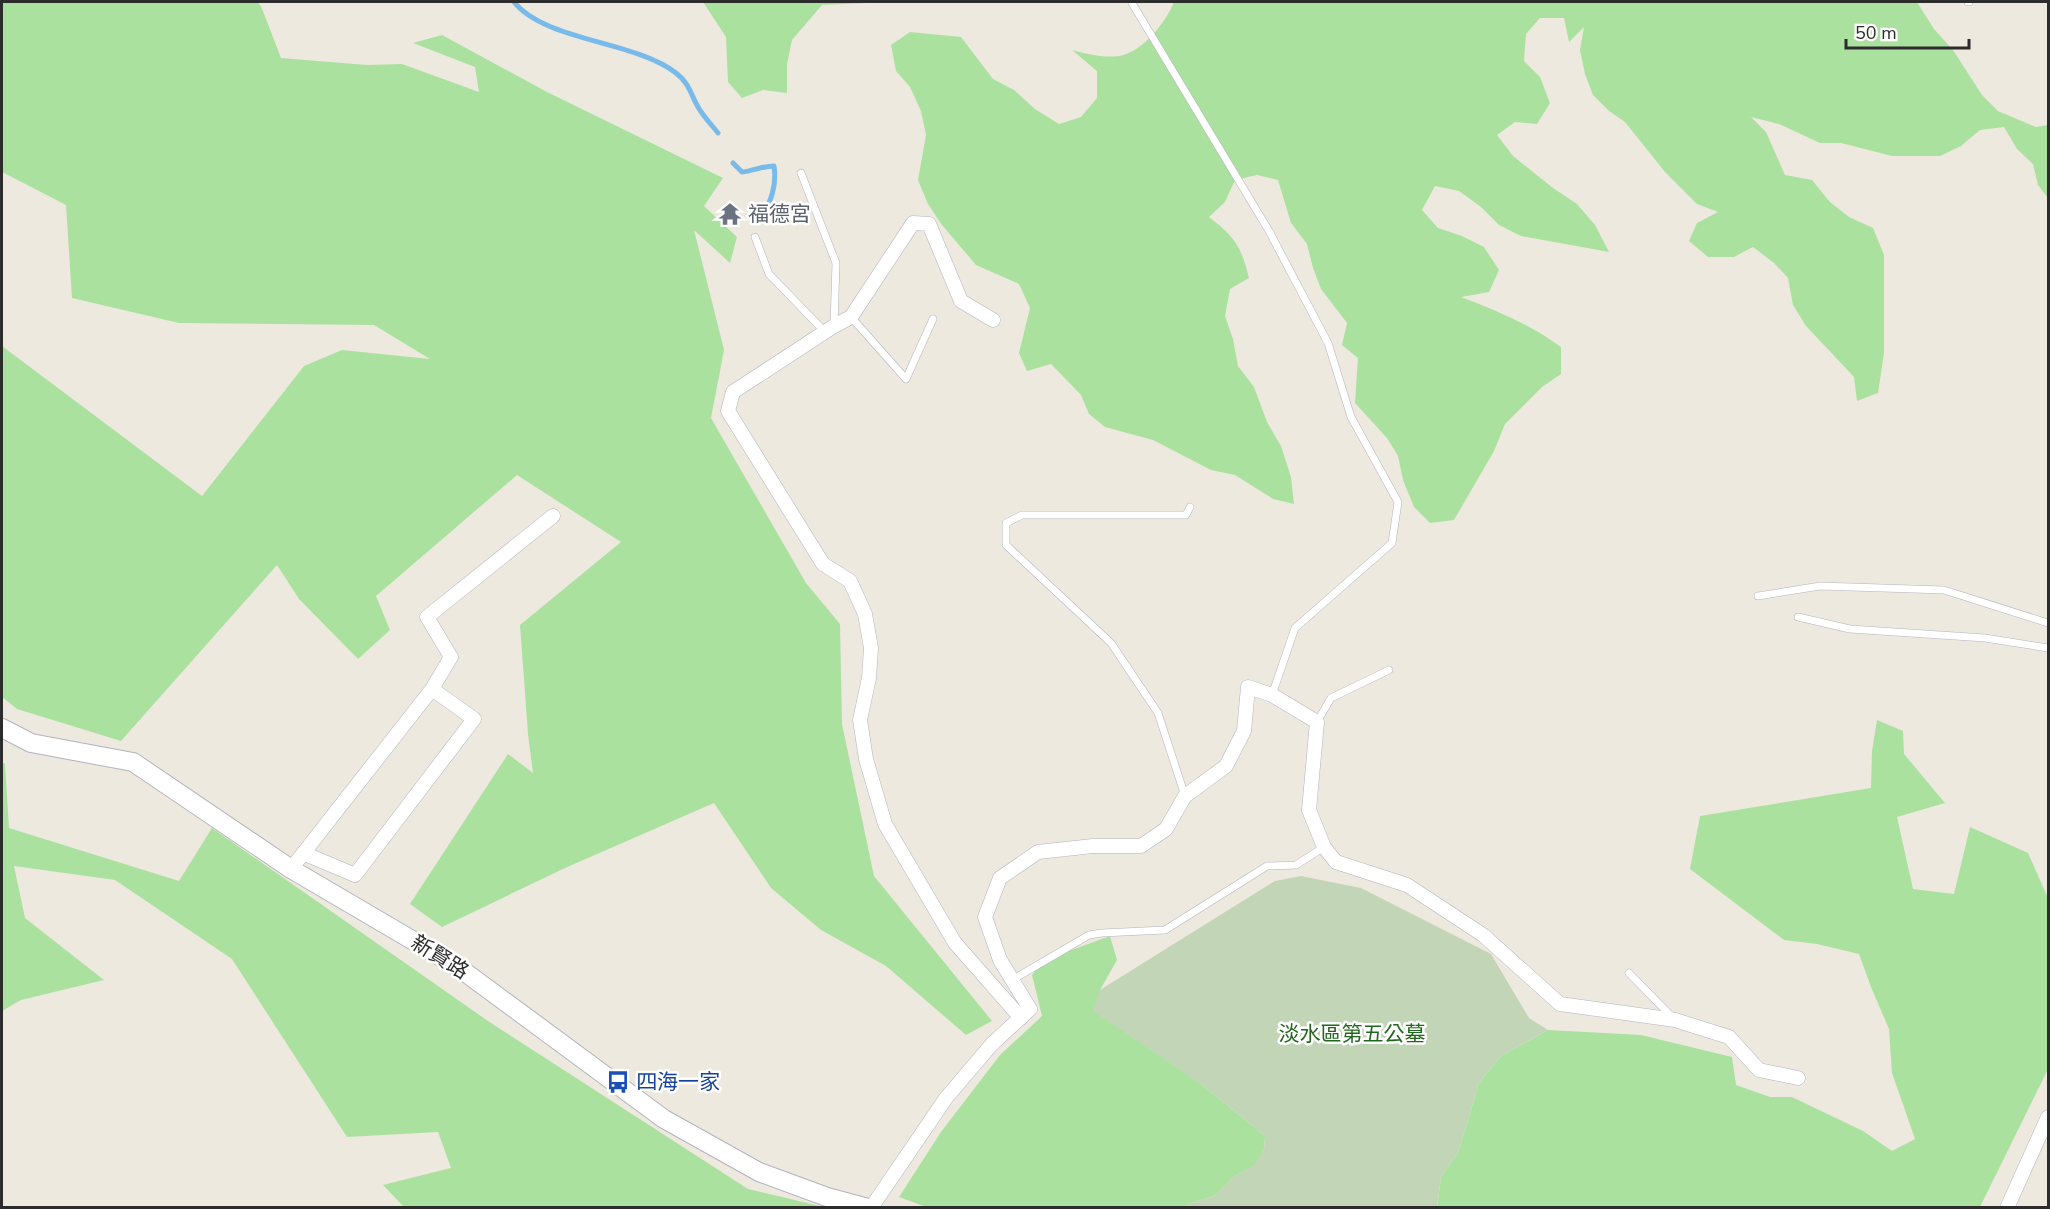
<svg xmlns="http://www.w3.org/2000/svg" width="2050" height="1209" font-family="'Nunito Sans','Noto Sans TC',sans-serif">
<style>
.green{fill:#abe19f}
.cemetery{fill:#c2d6b7}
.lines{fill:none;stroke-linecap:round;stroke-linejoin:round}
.stream{stroke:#78baea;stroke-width:5}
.service-casing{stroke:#b3b3bf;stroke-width:8}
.minor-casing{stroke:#b3b3bf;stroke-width:15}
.tertiary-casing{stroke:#b3b3bf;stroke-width:20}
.service{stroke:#fff;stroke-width:7}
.minor{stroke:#fff;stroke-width:14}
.tertiary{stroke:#fff;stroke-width:18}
.labels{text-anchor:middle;stroke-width:5;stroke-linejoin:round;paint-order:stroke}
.worship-label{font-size:21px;fill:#5b616d;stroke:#fff;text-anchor:start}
.street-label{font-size:21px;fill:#2c2c2c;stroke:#fff}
.park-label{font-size:21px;fill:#22671e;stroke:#fff}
.transit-label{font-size:21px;fill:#164399;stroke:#fff;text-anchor:start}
</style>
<rect width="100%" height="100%" fill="#ede9df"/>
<path class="green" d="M2,2H257L261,6L281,58L367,65L402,64L479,92L475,67L413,43L442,35L547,92L723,178L704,206L737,237L730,263L694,230L724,350L711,418L806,583L840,624L842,724L874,876L992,1021L966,1035L886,966L821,930L771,888L714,803L565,868L442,927L410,904L508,754L533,773L528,734L520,625L621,542L517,475L376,596L390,630L358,659L299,599L277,565L121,741L17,709L2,697V346L202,496L304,366L342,350L430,359L374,325L179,323L72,298L66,205L2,172Z
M703,2H867V3L822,5L792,40L787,64V93L763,90L742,98L728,82L726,37Z
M1174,2H1917L1934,29L1953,50L1982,95L1998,111L2036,127L2048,125V198L2038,185L2033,164L2017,149L2004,127L1980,130L1961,146L1940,156H1892L1841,143H1820L1779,124L1751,117L1766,132L1785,175L1812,180L1830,202L1849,217L1873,228L1884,255V353L1878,393L1857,401L1854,377L1806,326L1793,305L1788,278L1774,263L1753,247L1734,257H1708L1689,241L1697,223L1718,212L1697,204L1665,172L1625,122L1609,111L1593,95L1585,74L1580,50L1584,27L1569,42L1564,18H1540L1526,34L1524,61L1540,77L1550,103L1537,124L1515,122L1497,135L1513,156L1553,188L1577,204L1595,225L1609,252L1521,236L1499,225L1481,207L1459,191L1435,186L1422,210L1438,228L1462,236L1484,247L1499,270L1489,292L1461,297C1497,311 1530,324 1561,347V374L1542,387L1505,424L1494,451L1454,520L1430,523L1414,507L1403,480L1398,456L1387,438L1355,403L1358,358L1342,345L1347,323L1321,289L1313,268L1307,244L1291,223L1278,180L1257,175L1235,180L1225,202L1209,217C1235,237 1241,246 1249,278L1230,289L1225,316L1233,339L1238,366L1254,387L1267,422L1281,446L1291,477L1294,504L1273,499L1235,475L1211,470L1153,440L1105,427L1089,414L1081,395L1051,364L1027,371L1019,353L1030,308L1019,284L976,265L942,225L928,204L918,180L926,135L921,111L910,87L896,71L891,45L910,32L961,37L993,79L1014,90L1035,109L1059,124L1081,117L1097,98V71L1072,50C1087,54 1103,58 1119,56C1143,52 1166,22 1174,2Z
M1877,720L1903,731L1904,754L1945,803L1897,817L1913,889L1954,894L1970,827L2028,853L2048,898V1069L1980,1207L1437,1208L1441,1177L1458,1153L1479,1083L1501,1056L1548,1030L1641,1035L1732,1057L1736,1085L1770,1097H1792L1863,1131L1892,1151L1915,1139L1892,1073L1889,1029L1871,987L1859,954L1817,944L1784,940L1690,869L1700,816L1871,788L1872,751Z
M2,762L5,764L9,828L179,881L212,828L488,1021L748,1189L824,1207H404L383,1185L451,1168L438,1132L347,1137L232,959L115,880L14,866L25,918L104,980L21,1000L2,1011Z
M1110,936L1117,960L1100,990L1201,1084L1265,1136L1264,1150L1255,1165L1235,1176L1214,1196L1188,1204L1187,1207L929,1208L899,1197L941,1132L1000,1055L1042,1016L1032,975L1044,960Z"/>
<path class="cemetery" d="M1301,876L1361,888L1491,954L1529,1018L1548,1030L1501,1056L1479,1083L1458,1153L1441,1177L1437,1207H1187L1188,1204L1214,1196L1235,1176L1254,1165L1264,1150L1265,1136L1201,1084L1093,1011L1100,990L1275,881Z"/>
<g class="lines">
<path class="stream" d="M514,2C545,41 635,41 676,73C690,84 690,93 698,107C703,116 711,124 718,133
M733,163L742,172C753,171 762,166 774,166C777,186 771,201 761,219"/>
<g class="service-casing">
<path id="service" d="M1968,2H1969
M1132,3L1269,231L1328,343L1351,417L1398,502L1392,543L1295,628L1272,695
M801,173L836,263L834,325
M755,237L769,274L825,332
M851,317L906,379L933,319
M1758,596L1820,586L1944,590L2048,623
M1798,617L1850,629L1985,638L2048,648
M1317,722L1331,698L1389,670
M1185,796L1158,713L1111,643L1006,545V523L1022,515H1186L1190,507
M1629,973L1673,1018
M1012,980L1089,935L1102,933L1165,930L1267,866L1296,865L1324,847"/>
</g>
<g class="minor-casing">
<path id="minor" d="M993,320L961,301L929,224L913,223L851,317L834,326L733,392L728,411L823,564L850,581L865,614L871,648L869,678L860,720L866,759L885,824L955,943L1021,1018
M303,853L355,875L474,719L432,689
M291,869L432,689L451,657L427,617L553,516
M871,1208L946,1098L992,1044L1030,1009L1000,960L985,917L1000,878L1038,852L1093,846H1141L1166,829L1185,796L1226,766L1244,731L1248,687L1272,695L1317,722L1309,810L1324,847L1336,862L1407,885L1483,935L1560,1004L1675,1020L1729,1037L1759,1070L1798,1078
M2007,1208L2048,1117"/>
</g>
<g class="tertiary-casing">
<path id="tertiary" d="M2,728L31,743L133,762L291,869L458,967L664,1119L759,1172L827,1197L868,1208"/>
</g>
<use href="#service" class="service"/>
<use href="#minor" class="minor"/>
<use href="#tertiary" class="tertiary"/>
</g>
<defs>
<g id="temple-bare" transform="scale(1.8)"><path d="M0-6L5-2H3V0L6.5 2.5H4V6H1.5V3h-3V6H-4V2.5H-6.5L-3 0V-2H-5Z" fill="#6b7280" stroke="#fff" stroke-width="2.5" paint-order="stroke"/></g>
<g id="bus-bare" transform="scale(1.8)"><path d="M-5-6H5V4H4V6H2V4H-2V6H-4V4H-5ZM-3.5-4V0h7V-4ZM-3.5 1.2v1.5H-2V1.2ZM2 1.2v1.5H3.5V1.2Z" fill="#1a4fb4" stroke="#fff" stroke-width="2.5" paint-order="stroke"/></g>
</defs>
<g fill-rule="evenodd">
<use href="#temple-bare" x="730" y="214"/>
<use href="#bus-bare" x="618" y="1082"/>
</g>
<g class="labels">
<g class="worship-label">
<text x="748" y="221">福德宮</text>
</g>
<g class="street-label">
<text transform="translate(440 957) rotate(32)" y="7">新賢路</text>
</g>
<g class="park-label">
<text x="1352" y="1041">淡水區第五公墓</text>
</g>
<g class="transit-label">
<text x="636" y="1089">四海一家</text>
</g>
</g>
<rect width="2050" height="1209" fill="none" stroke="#2c2c2c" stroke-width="6"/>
<path d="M1846 39v9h123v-9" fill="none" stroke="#2c2c2c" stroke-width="3"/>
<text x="1855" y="39" font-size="18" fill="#2c2c2c" stroke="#ffffff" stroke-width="4.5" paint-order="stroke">50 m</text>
</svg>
